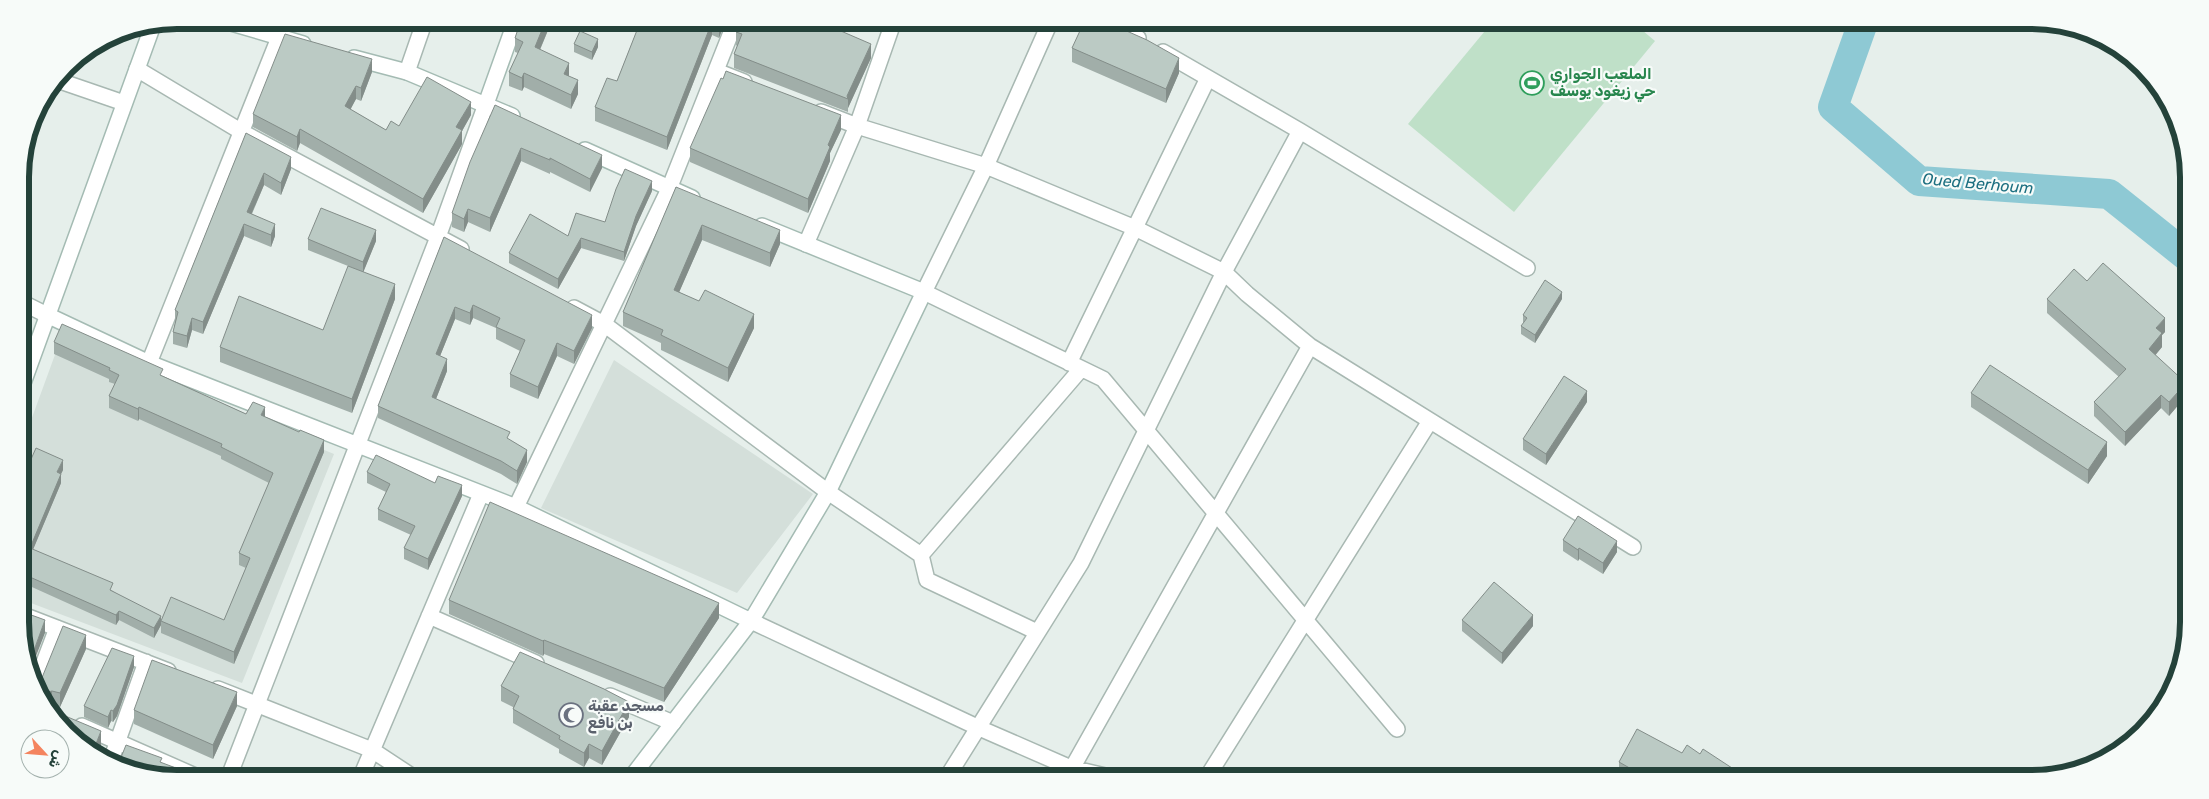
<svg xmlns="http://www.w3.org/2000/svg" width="2209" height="799" font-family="Rubik,Vazirmatn,sans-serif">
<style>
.built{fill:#d4dfda}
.green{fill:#bfe0c8}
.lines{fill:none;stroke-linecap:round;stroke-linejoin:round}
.river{stroke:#8ec9d4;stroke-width:30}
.street-casing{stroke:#a8b8b2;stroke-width:18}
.secondary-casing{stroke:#a4bbb3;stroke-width:18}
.street{stroke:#fff;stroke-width:15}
.secondary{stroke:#fff;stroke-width:15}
.wall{fill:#a1aea9}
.shaded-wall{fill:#838d89}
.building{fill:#bbcac4;stroke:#838d89}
.labels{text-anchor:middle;stroke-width:4.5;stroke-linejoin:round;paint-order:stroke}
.leisure-label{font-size:15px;font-weight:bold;fill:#27864d;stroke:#f7fbf9;text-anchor:start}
.worship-label{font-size:15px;font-weight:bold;fill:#5b616d;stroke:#f7fbf9;text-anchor:start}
.water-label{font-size:16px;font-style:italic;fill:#1c6f80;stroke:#f7fbf9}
.rim{fill:none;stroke:#24423a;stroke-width:6}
</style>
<rect width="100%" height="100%" fill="#e6efeb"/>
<path class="built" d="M60,341L334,454L242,683L23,600L22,445Z
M614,360L813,494L737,593L541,508Z"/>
<path class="green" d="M1494,20H1630L1655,41L1514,212L1408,124Z"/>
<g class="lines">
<path class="river" d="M1864,20L1833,107L1919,181L2109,194L2188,257"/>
<g class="street-casing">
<path id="street" d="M1051,20L986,166L924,292L1103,379L1397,729
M1106,20L1138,38
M1163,52L1300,131L1527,268
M137,69L242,132L461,249
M716,71L744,82
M407,72L425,20
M57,80L124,103
M821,112L857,126L986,166L1135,228L1224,272L1247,294L1310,346L1633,547
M806,244L857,126L894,20
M21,302L47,315
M574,308L604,324L828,492L921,555L927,580L1037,632
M149,363L286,20
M1069,363L1208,78
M516,507L669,189L736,20
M921,555L1081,369
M23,615L168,671
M429,616L536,663
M751,621L977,727L1071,768L1118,779
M37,681L57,628
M218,689L372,750L416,779
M610,696L673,723
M82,726L202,779
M111,760L146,662
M228,779L438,237L486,104
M360,779L481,494
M946,779L1081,563L1224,272L1300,131
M1066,779L1310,346
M1206,779L1430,421"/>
</g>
<g class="secondary-casing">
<path id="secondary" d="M221,20L303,44
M354,58L407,72L512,116
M486,104L516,20
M585,150L692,198
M47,315L149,363L516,507L751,621
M22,386L153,25
M630,779L751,621L828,492L924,292L762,226"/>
</g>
<use href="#street" class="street"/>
<use href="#secondary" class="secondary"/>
</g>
<path class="wall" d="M521,20H567L564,28L551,23L540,50L569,76L578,94L571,109L524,87L522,91L509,86V72L518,53L515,52V38Z
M641,20H726L719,38L712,35L667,150L595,121V107L617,81Z
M830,20V27L871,58L848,108V112L734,68V54L737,46L736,45V32Z
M574,44L598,47L592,60L574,52Z
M1072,48L1179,73L1166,103L1072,62Z
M372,72L361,101L356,99L350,109L386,130L399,126L471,115L462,131V144L461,146L423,213L300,143L297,151L253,127V114Z
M495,105L602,168L590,192L550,172V174L521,161L490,232L468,222L464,232L452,227V213Z
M841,130L830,153V161L808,213L690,162V148Z
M246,133L291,169L281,195L264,185L252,214L275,236L271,247L244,236L203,334L192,330L187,348L173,344V332L175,323V310Z
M676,187L780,244L770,267L702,240L679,292L754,328L728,382L661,350V343L623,326V312Z
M652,191L636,226L624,261L581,248L558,289L509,263V253L568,236L605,222Z
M444,237L592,328L574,364L557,356L538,399L510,387V374L520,351L496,339V328L473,318L470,325L455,319L440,356L447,371L436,399L510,440L527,462L517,484L501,474L378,418V406Z
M308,239L376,241L363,272L395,299L352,413L220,362V347L323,330L353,268L308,250Z
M2087,281L2165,332L2162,335V347L2155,355L2186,396L2169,416L2161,408L2125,446L2094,416V402L2119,377L2047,313V299Z
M1562,299L1535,343L1521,334V326L1524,323L1523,322V315Z
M54,342L163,376L246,414L265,417L324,452L234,664L161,633V621L224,620L246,568L239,565V553L269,483L221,459V456L139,419L138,421L109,408V396L115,384L109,382V379L54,354Z
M1971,393L2107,456L2088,484L1971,407Z
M1587,402L1546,465L1523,450V439Z
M63,470L61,474V483L33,549L113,591L161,625L154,638L119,620L116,625L23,583L22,474L24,475Z
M367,472L462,496L428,570L404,559V548L411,535L378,520V509L386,492L367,483Z
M1563,540L1617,552L1603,574L1579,559L1578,561L1563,551Z
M449,600L719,618L664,702L544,654L543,656L449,614Z
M1462,620L1533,626L1502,664L1462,631Z
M86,649L60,707L52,705L39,685Z
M134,667L117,716L113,722L111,721L108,728L84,717V706Z
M501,686L629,717L602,765L589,758L584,767L559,753V749L513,723V707L501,701Z
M237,706L213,759L134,724V710Z
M1682,753L1732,779H1629L1619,773V762Z"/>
<path class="shaded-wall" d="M546,20H551V23L535,61V47Z
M564,20H567L564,28Z
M720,20H726L719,38V24Z
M829,20H830V31L827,25Z
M712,22V35L667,150V137Z
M598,39V47L592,60V52Z
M871,44V58L848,108V99L847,96Z
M1179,58V73L1166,103V89Z
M372,59V72L361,101V88Z
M569,63V77L564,74Z
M524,73V87L522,91V78Z
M578,80V94L571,109V95Z
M356,86V99L345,120V106Z
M471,102V115L462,131V144L461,146L423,213V199L456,127Z
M841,115V130L830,153V161L808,213V199L828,145Z
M300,129V143L297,151V137Z
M521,148V161L490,232V218Z
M602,155V168L590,192V179Z
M291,157V169L281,195V183Z
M264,173V185L247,224V212Z
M652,181V191L636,226L624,261V252L636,216Z
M468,209V222L464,232V219Z
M244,224V236L203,334V322Z
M275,224V236L271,247V235Z
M702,225V240L674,304V290Z
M376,230V241L363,273V262Z
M780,230V244L770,267V253Z
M581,238V248L558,289V279Z
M395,284V299L352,413V399Z
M1562,292V299L1535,343V335Z
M473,305V318L470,325V313Z
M455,307V319L436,366V354Z
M754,314V328L728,382V368Z
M592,315V328L574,364V351Z
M192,318V330L187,348V336Z
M2165,318V332L2162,335V347L2149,363V349L2156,328Z
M557,343V356L538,399V387Z
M447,359V371L432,409V397Z
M2186,383V396L2169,416V402Z
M1587,391V402L1546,465V454Z
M2161,395V408L2125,446V432Z
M139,407V419L138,421V409Z
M265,407V419L261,415Z
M324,440V452L234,664V652Z
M2107,442V456L2088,484V470Z
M527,450V462L517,484V471Z
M63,460V470L61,474V483L30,557V548L57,472Z
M462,485V496L428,570V559Z
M1617,541V552L1603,574V563Z
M1579,548V559L1578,561V550Z
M719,603V618L664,702V688Z
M119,611V620L116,625V615Z
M1533,615V626L1502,664V653Z
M161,616V625L154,638V628Z
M45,620V633L31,669L29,664Z
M86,635V649L60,707V693Z
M544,640V654L543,656V641Z
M134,656V667L117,716L113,722V711Z
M52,691V705L49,706L45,698L48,692Z
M237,692V706L213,759V745Z
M629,702V717L602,765V751Z
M111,710V721L108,728V717Z
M101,731V745L98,752L94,749Z
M589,744V758L584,767V753Z
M1732,768V779H1725Z"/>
<path class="building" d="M521,20H546L535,47L569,63L564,74L578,80L571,95L524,73L522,78L509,72L523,42L515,38Z
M641,20H720L719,24L712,22L667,137L595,107L607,78L617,81Z
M740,20H829L827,25L871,44L847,96L848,99L734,54L742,34L736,32Z
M1085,20H1102L1147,40L1179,58L1166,89L1072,48Z
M580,31L598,39L592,52L574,44Z
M285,34L372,59L361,88L356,86L345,106L386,130L391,121L399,126L427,77L471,102L456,127L462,130L461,132L423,199L300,129L297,137L253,114Z
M726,71L841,115L828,145L830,147L808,199L690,148L721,78L723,79Z
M495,105L602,155L590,179L550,158V160L521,148L490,218L468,209L464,219L452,213L470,162Z
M246,133L291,157L281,183L264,173L247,212L275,224L271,235L244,224L203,322L192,318L187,336L173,332L178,312L175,310Z
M625,169L652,181L636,216L624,252L581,238L558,279L509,253L530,214L568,236L576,213L605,222L616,189Z
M676,187L780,230L770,253L702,225L674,290L699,301L705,290L754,314L728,368L661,335L663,330L623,312Z
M321,208L376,230L363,262L308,239Z
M444,237L592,315L574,351L557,343L538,387L510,374L525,340L496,327L500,318L473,305L470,313L455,307L436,354L447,359L432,397L510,432L507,438L527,450L517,471L501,461L378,406Z
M2103,263L2165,318L2156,328L2162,333L2149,349L2186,383L2169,402L2161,395L2125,432L2094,402L2126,369L2047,299L2074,269L2087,281Z
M348,266L395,284L352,399L220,347L239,296L323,330Z
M1545,280L1562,292L1535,335L1521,326L1527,318L1523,315Z
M62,324L163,369L160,375L246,414L253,402L265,407L261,415L299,432L300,430L324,440L234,652L161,621L171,597L224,620L250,558L239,553L273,473L221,447L222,444L139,407L138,409L109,396L119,375L109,370L110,368L54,342Z
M1990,365L2107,442L2088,470L1971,393Z
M1564,376L1587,391L1546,454L1523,439Z
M36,448L63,460L57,472L61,474L30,548L113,583L110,590L161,616L154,628L119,611L116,615L23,574L22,474L24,475Z
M376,455L435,483L438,476L462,485L428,559L404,548L415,526L378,509L390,484L367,472Z
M490,502L719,603L664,688L544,640L543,641L449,600Z
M1578,516L1617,541L1603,563L1579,548L1578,550L1563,540Z
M1494,582L1533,615L1502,653L1462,620Z
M23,612L45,620L29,664L23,652Z
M63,626L86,635L60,693L52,691L48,692L45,698L39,685Z
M112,648L134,656L117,705L113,711L111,710L108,717L84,706Z
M520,652L604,689L629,702L602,751L589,744L584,753L559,739L560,736L513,709L519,696L501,686Z
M152,660L237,692L213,745L134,710Z
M51,710L101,731L94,749L59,726Z
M1637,729L1682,753L1687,745L1700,754L1703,749L1732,768L1725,779H1649L1619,762Z
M126,745L162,758L160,762L205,779H177L127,771L118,765Z"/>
<defs>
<g id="stadium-ring" transform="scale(1.25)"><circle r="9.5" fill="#f7fbf9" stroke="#2e9e5b" stroke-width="1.5"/><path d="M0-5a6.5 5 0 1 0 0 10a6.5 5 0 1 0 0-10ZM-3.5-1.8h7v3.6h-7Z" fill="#2e9e5b"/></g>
<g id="mosque-ring" transform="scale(1.25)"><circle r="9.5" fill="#f7fbf9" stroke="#6b7280" stroke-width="1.5"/><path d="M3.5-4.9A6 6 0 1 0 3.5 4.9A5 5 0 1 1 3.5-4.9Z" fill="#6b7280"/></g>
</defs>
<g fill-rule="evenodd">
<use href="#stadium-ring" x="1532" y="83"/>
<use href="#mosque-ring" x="571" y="715"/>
</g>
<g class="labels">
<g class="leisure-label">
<text x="1550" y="79">الملعب الجواري<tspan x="1550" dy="17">حي زيغود يوسف</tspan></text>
</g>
<g class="worship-label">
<text x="588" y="711">مسجد عقبة<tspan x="588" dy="17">بن نافع</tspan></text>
</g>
<g class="water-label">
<text transform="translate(1978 183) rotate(5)" y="6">Oued Berhoum</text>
</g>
</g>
<path d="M0 0H2209V799H0ZM177 29H2032A148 148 0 0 1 2180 177V622A148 148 0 0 1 2032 770H177A148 148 0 0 1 29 622V177A148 148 0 0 1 177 29Z" fill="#f7fbf9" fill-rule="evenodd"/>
<path class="rim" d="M177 29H2032A148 148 0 0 1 2180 177V622A148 148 0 0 1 2032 770H177A148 148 0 0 1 29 622V177A148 148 0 0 1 177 29Z"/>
<g transform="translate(45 754) rotate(116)"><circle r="24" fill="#f7fbf9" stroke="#a3b1ad"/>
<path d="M0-4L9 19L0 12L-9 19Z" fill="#f4845f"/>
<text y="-8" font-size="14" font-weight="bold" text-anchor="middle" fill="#24423a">ش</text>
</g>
</svg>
